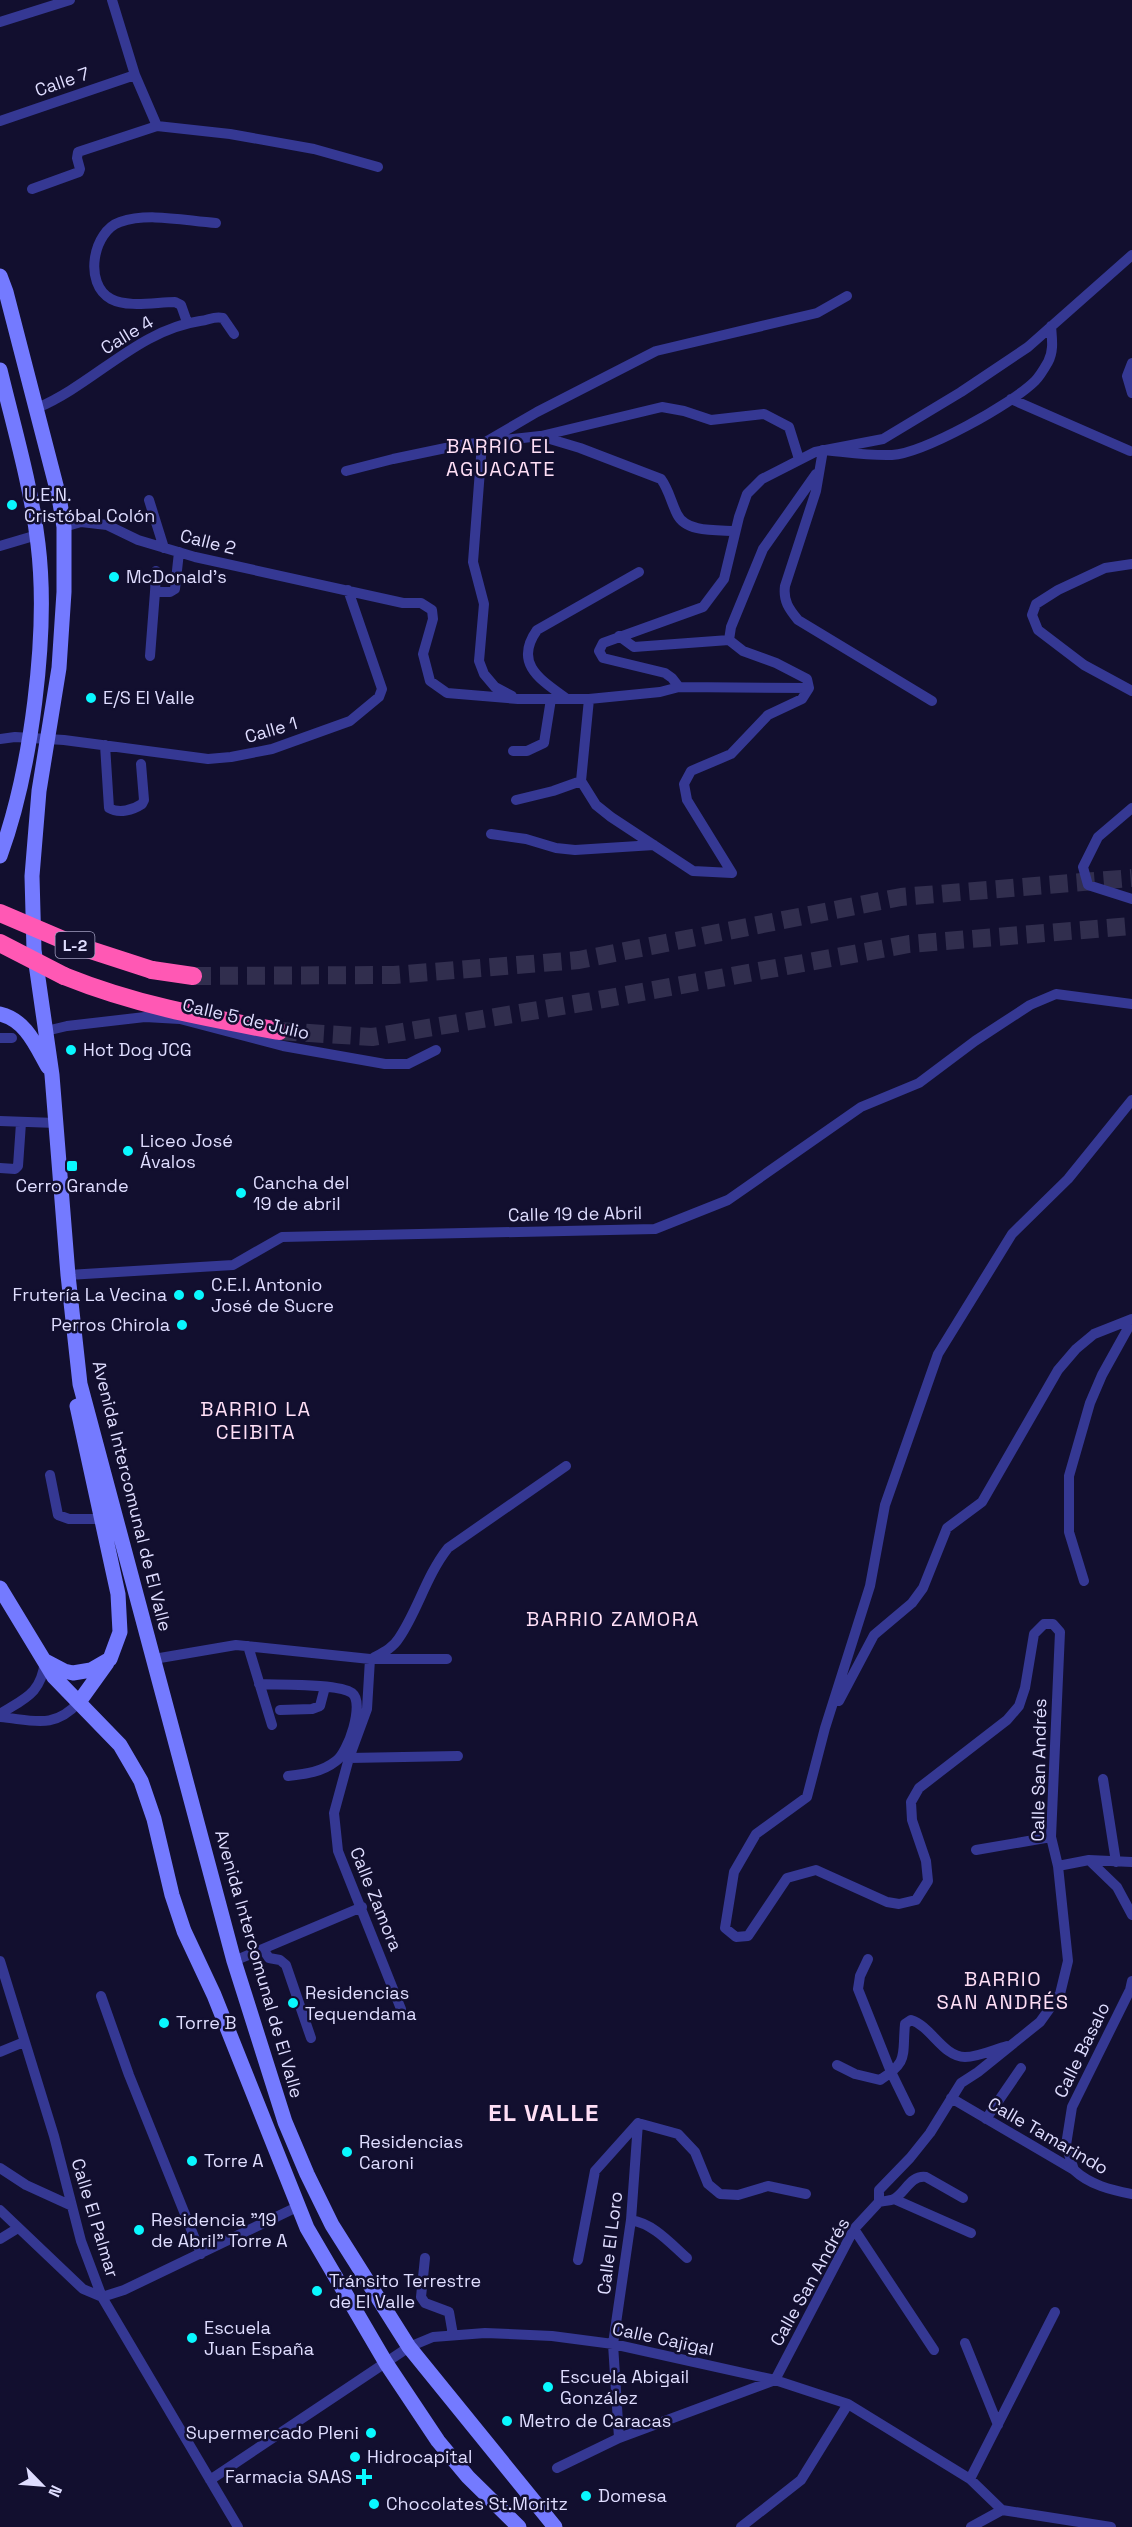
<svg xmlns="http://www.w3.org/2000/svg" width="1132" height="2527" font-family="'Space Grotesk',sans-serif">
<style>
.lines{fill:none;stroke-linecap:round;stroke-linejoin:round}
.highway-tunnel{stroke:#312e4e;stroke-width:18;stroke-dasharray:18 9;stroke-linecap:butt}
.street{stroke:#353893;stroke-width:10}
.secondary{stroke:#747aff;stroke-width:15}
.highway{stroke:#ff58b4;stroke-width:18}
.highway-bridge{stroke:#ff58b4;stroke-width:18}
.poi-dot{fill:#09f8ff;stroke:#120f2f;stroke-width:2}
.labels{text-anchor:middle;stroke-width:5;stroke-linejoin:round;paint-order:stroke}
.shield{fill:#120f2f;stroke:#a29fc1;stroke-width:1.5}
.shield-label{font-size:16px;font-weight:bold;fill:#dfddff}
.street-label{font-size:18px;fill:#dfddff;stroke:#120f2f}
.poi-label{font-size:18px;fill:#dfddff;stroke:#120f2f;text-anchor:start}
.neighbourhood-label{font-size:20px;letter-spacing:1.5px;fill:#ffdff6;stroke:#120f2f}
.district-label{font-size:24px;font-weight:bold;letter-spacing:1.5px;fill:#ffdff6;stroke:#120f2f}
</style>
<rect width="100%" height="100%" fill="#120f2f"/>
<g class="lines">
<path class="highway-tunnel" d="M193,976L394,975L579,960L901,897L1132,878
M279,1031L372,1037L587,1002L909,944L1132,926"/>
<path class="street" d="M112,0L135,75L157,126
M0,22L70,0
M0,121L135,75
M32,189L79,172L80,169L77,158L78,152L157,126L230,134L314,149L378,167
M187,322L181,305L175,302C156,302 128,308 111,299C83,284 93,231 120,222C149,212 186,221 216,223
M1132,363L1127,376L1132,393
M1011,399L1130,451
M37,408C94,384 138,330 200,321C210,320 213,316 223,318L234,334
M541,436L662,407L684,411L711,420L764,414L789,427L799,459
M346,471L393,459L460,445L540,436L580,448L661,479C669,490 671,502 677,514C686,533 717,530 735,531
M149,500L164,548
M64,527L81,522L107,525L138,540L195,557L403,603H421L432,610L433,619L423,654L430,681L447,693L518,699H589L660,692L679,687L672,678L665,673L603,658L599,651L603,643L703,607L724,579L739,517L747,494L762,479L815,452L883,439L961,392L1028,347L1132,255
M0,546L37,535
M1132,564L1105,568L1058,590L1036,604L1032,615L1038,630L1084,665L1132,691
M155,592L156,571
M619,636L634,647L729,640
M150,656L155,592H170L175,589L179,552
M679,687L809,688
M512,696L495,687L484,674L479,661L484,604L473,562L482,444L537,412L656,351L817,313L847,296
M567,699C541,680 513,664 537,630L639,572
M589,699L581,781L596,805L611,817L693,871L732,873
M932,701L798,620C789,609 783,601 785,586L816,491L823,450C845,452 870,456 892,455C924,453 1012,404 1035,381C1039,377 1044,369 1048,362C1054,351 1052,339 1051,326
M0,739L15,737L64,740L208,759L231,757L272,749L350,721L379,697L382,689L348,590
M105,745L109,808C119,814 133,810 142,804L144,800L141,764
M513,751H527L544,743L551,699
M516,800L553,791L581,781
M1132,808L1098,837L1083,867L1088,885L1132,899
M491,834L526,839L556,848L575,850L654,845
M732,873L687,800L684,784L691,771L731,754L768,715L802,699L809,688L807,679L776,663L743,651L729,640L731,627L763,549L816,474
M46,1031L67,1026L145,1017L180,1019L283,1046L385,1064H408L436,1050
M0,1038H12
M0,1121L56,1123
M0,1168L15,1169L18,1166L21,1123
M68,1275L233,1265L282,1237L655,1229L728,1200L861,1107L919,1083L975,1041L1030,1005L1056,994L1132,1004
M50,1475L58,1515L69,1519H100
M1084,1581L1069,1532V1476L1090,1403L1102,1375L1132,1321
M248,1646L272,1725
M373,1658C382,1653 393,1648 399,1638C418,1610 426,1576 448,1548L566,1466
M154,1659L236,1645L370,1659H447
M370,1659L367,1709L349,1758L334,1813L338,1851L401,2009
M259,1684C278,1685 339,1683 352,1693C365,1703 348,1753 336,1761C322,1772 306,1774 288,1776
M839,1701L874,1635L912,1603L923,1588L947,1528L982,1502L1058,1370L1076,1349L1094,1334L1132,1319
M280,1710L312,1709L320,1706L325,1687
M0,1714C25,1698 41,1694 45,1661
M0,1717C33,1720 54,1730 79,1702
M349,1758L458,1756
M1103,1779L1116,1862
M976,1850L1051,1837
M1089,1860L1132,1862
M1058,1866L1089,1860L1117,1887L1132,1915
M263,1949L269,1958L280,1960L286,1965L311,2038
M868,1959L860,1976L858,1989L891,2072L910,2111
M0,1961L54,2136L81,2241L102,2297L238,2527
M234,1961L362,1907
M101,1996L129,2075L201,2254
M0,2052L24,2042
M837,2065L855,2074L880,2080C909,2061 902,2057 905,2024L911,2020C931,2026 943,2057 965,2057C979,2057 995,2049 1007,2046
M951,2098L1074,2170C1090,2185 1111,2190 1132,2194
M986,2119L1021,2068
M0,2168L26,2185L72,2206
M1074,2170L1066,2145L1072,2107L1130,1990L1132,1981
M894,2199L971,2233
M879,2202C883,2201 890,2201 894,2199C906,2192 910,2175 926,2177L963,2198
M0,2210L83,2289L102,2297L124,2290L297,2207
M631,2220C654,2224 670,2243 687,2258
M854,2229L934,2350
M0,2239L18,2228
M425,2258L421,2297L425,2303L449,2312L453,2335
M578,2260L595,2171L638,2123L678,2134L695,2152L708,2184L720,2194L738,2195L768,2186L806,2194
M965,2343L998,2425
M775,2380L854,2229L879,2202V2190L910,2158L930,2133L961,2083L978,2072L1040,2022L1060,1994L1068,1961L1058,1866L1051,1837L1060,1632L1053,1624H1044L1034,1634L1025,1688L1019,1706L1007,1720L919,1788L911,1802L912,1820L926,1861L928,1881L916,1900L899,1904L887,1902L816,1870L787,1878L748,1936L736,1937L725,1928L734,1872L756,1834L807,1797L825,1728L870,1586L885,1505L938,1354L1012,1234L1068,1179L1132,1100
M619,2438L613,2344L631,2220L638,2123
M557,2468L619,2438L775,2380
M970,2479L1055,2312
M210,2480L409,2347L433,2337L485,2333L552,2336L613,2344L775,2380L848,2404L970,2479L1002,2510L1111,2527
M741,2527L801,2480L848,2404
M971,2527L1002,2510"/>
<path class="secondary" d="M0,276L6,292L59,497L64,527V592L59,668L39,791L32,876L34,950L52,1075L68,1275L80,1384L234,1961L285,2122L307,2174L332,2225L409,2347L555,2527
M0,370C14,428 31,485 38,544C49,634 31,771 0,856
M0,1014C26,1020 36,1046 48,1067
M0,1588L54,1677L120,1745L141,1781L154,1819L172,1895L184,1931L214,1995L307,2228L386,2363L438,2441L468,2477L519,2527
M45,1661L64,1671L73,1673L91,1670L110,1659L120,1632L118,1594L77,1406
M79,1702L107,1663"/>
<path class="highway" d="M152,970L193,976
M64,976C136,1005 203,1017 279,1031"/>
<path class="highway-bridge" d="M0,913L75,945L152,970
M0,943L64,976"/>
</g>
<g class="poi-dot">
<circle cx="12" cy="505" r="6"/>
<circle cx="114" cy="577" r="6"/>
<circle cx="91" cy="698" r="6"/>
<circle cx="71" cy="1050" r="6"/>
<circle cx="128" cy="1151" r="6"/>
<rect x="66" y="1160" width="12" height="12" rx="3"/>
<circle cx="241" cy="1193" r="6"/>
<circle cx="179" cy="1295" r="6"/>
<circle cx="199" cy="1295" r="6"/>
<circle cx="182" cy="1325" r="6"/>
<circle cx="293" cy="2003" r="6"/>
<circle cx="164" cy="2023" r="6"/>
<circle cx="347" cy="2152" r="6"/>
<circle cx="192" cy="2161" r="6"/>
<circle cx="139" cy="2230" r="6"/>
<circle cx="317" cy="2291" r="6"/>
<circle cx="192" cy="2338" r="6"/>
<circle cx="548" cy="2387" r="6"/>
<circle cx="507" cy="2421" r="6"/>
<circle cx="371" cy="2433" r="6"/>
<circle cx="355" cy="2457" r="6"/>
<path d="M361 2468h6v6h6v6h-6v6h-6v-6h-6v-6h6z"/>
<circle cx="586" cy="2496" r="6"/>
<circle cx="374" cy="2504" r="6"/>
</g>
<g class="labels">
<rect class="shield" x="55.5" y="932" width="39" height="26" rx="4.5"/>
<g class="shield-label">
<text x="75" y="951">L-2</text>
</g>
<g class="street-label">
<text transform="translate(62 82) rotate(-19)" y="6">Calle 7</text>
<text transform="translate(127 335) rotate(-31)" y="6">Calle 4</text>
<text transform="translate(208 542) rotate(14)" y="6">Calle 2</text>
<text transform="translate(271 730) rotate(-16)" y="6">Calle 1</text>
<text transform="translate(246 1019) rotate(13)" y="6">Calle 5 de Julio</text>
<text transform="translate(575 1214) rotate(-1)" y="6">Calle 19 de Abril</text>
<text transform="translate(132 1496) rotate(76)" y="6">Avenida Intercomunal de El Valle</text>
<text transform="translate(1039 1770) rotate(-89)" y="6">Calle San Andrés</text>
<text transform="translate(376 1899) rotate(68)" y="6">Calle Zamora</text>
<text transform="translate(259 1964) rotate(74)" y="6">Avenida Intercomunal de El Valle</text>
<text transform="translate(1082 2050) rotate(-64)" y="6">Calle Basalo</text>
<text transform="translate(1048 2136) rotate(30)" y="6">Calle Tamarindo</text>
<text transform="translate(95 2218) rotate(73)" y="6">Calle El Palmar</text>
<text transform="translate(610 2243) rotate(-83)" y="6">Calle El Loro</text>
<text transform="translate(810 2282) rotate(-61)" y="6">Calle San Andrés</text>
<text transform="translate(663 2339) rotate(12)" y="6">Calle Cajigal</text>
</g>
<g class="poi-label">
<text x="24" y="501">U.E.N.<tspan x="24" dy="21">Cristóbal Colón</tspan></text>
<text x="126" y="583">McDonald's</text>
<text x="103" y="704">E/S El Valle</text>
<text x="83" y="1056">Hot Dog JCG</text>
<text x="140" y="1147">Liceo José<tspan x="140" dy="21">Ávalos</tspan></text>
<text x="253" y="1189">Cancha del<tspan x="253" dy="21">19 de abril</tspan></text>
<text x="72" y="1192" text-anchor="middle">Cerro Grande</text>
<text x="211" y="1291">C.E.I. Antonio<tspan x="211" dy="21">José de Sucre</tspan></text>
<text x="167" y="1301" text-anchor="end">Frutería La Vecina</text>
<text x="170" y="1331" text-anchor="end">Perros Chirola</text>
<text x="305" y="1999">Residencias<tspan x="305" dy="21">Tequendama</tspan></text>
<text x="176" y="2029">Torre B</text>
<text x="359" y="2148">Residencias<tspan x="359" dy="21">Caroni</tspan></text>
<text x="204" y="2167">Torre A</text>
<text x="151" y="2226">Residencia "19<tspan x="151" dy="21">de Abril" Torre A</tspan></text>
<text x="329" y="2287">Tránsito Terrestre<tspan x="329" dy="21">de El Valle</tspan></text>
<text x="204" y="2334">Escuela<tspan x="204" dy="21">Juan España</tspan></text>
<text x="560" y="2383">Escuela Abigail<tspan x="560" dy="21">González</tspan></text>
<text x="519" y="2427">Metro de Caracas</text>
<text x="359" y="2439" text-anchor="end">Supermercado Pleni</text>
<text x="367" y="2463">Hidrocapital</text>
<text x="352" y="2483" text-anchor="end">Farmacia SAAS</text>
<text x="598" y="2502">Domesa</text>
<text x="386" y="2510">Chocolates St.Moritz</text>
</g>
<g class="neighbourhood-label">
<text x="501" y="453">BARRIO EL<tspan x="501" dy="23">AGUACATE</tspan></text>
<text x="256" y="1416">BARRIO LA<tspan x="256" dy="23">CEIBITA</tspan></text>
<text x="613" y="1626">BARRIO ZAMORA</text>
<text x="1003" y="1986">BARRIO<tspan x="1003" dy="23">SAN ANDRÉS</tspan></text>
</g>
<g class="district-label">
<text x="544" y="2121">EL VALLE</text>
</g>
</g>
<g transform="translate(42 2485) rotate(115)" stroke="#120f2f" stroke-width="4.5" paint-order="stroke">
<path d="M0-4.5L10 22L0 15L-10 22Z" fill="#dfddff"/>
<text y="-9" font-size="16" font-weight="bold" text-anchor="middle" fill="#dfddff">N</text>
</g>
</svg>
